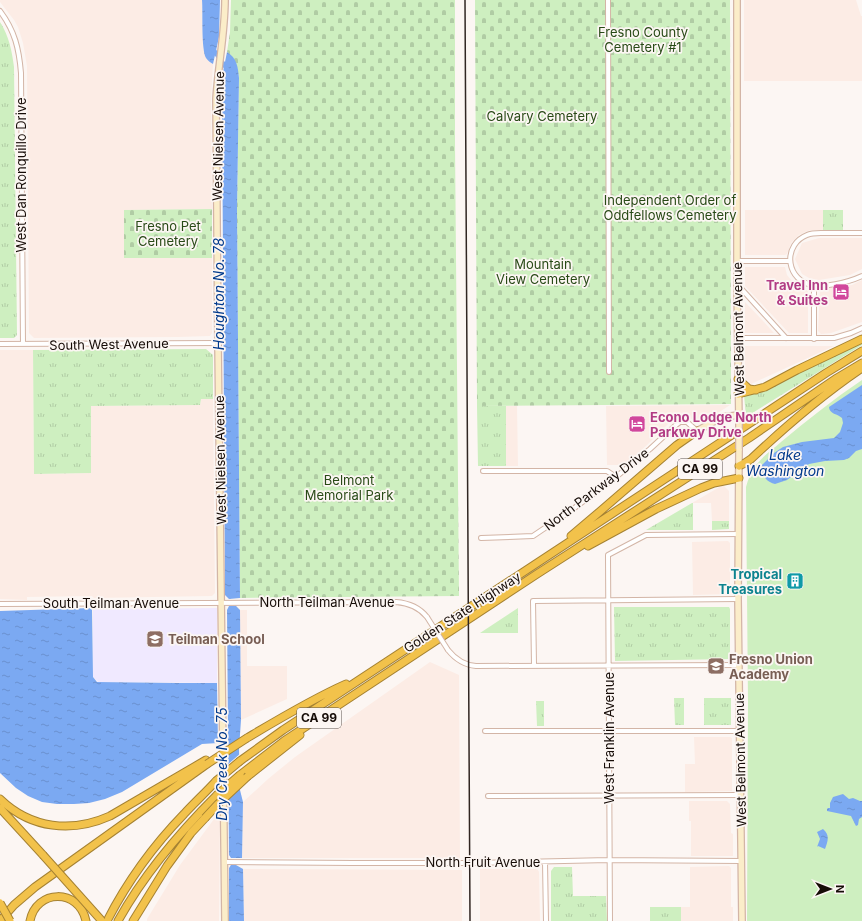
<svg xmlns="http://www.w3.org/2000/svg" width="862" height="921" font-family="Inter,sans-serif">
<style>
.built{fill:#fcece5}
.education{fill:#f0e9ff}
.grass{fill:url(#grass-tufts)}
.cemetery{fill:url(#cemetery-stones)}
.park{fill:#ceefc0}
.water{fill:url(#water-ripples)}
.pier{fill:#fcf6f3}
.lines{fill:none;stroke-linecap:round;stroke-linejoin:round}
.canal{stroke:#7ba9f2;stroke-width:4.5}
.street-casing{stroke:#d3b5a6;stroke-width:6}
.secondary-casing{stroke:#d3b5a6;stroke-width:8}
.highway-casing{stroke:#a58233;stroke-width:9}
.street{stroke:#fff;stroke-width:4}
.secondary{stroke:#fbedc9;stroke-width:5.5}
.highway{stroke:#f2c24b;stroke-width:7}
.rail{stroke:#302622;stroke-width:1.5}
.street-bridge-casing{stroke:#d3b5a6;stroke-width:6;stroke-linecap:butt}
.secondary-bridge-casing{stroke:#d3b5a6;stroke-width:8;stroke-linecap:butt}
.highway-bridge-casing{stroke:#a58233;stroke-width:9;stroke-linecap:butt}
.street-bridge{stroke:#fff;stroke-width:4}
.secondary-bridge{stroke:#fbedc9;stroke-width:5.5}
.highway-bridge{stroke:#f2c24b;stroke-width:7}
.labels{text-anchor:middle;stroke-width:3.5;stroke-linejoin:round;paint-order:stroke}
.shield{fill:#fcf6f3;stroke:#5b524e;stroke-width:1}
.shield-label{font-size:12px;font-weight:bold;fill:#160c07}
.park-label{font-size:13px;fill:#284a16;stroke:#fcf6f3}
.street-label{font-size:13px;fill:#160c07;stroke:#fcf6f3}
.hotel-label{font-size:13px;font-weight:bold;fill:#b23c85;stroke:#fcf6f3;text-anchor:end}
.culture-label{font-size:13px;font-weight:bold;fill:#0d838f;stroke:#fcf6f3;text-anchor:end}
.education-label{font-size:13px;font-weight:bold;fill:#785e54;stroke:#fcf6f3;text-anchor:start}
.water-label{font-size:14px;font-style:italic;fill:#00398b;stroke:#fcf6f3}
</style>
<defs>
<pattern id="grass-tufts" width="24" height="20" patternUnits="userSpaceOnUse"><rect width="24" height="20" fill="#ceefc0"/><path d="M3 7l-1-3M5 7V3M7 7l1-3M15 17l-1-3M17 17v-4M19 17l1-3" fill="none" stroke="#b0cca4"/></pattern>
<pattern id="cemetery-stones" width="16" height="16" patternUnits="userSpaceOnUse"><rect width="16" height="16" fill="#ceefc0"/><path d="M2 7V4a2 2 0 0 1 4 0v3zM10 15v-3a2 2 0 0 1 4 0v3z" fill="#b0cca4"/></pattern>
<pattern id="water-ripples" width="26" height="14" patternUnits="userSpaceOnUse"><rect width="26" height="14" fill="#7ba9f2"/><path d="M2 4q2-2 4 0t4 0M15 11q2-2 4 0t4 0" fill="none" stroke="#6a90ce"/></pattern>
</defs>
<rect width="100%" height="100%" fill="#fcf6f3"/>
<path class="built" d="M0,0H202L203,49L210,62L213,64L211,99L212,209L124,210V258H212V333L210,336L178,337L34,338L29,333L27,66L23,43L18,27L14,20L0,2Z
M744,0H856L861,16H862V81H744Z
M745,210H823V230H812L807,231L799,235L791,243L787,254L785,255H745Z
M819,238H862V269L850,275L819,280L809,278L802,274L795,259L802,243Z
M745,267H785L787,275L792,281L798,287L808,291V333H789L745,286Z
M862,280V322L831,333L821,334L818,331L820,289L852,285Z
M745,302L764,322L774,333H745Z
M745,346H834L751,384L745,378Z
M0,350H33L34,474L91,473V406L200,405L201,399H213L215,593L212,596L94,598L92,596L27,597V600L0,599Z
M730,405L703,423L678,414L646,446L625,465H607L606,406Z
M506,406H517L518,466H506Z
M723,485L729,491V521H712L711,503H692Z
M728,541L730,543V594L693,595L692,542Z
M240,610H247V666H287V699L241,720Z
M430,662L459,675L460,858H242L243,802L268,779L295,757Z
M694,737H730L732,738V791L685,792V764H695Z
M689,801H727L730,804L731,833L733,834V856H691V821H689Z
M220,811L219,921H147V919L180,865Z
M729,866L731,868V907H733V921H681V907H690V867Z
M243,869L462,870V921H244Z
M480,869H536L538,870L539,872L540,921H480Z"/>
<path class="education" d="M217,608V683L98,682L93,677V609Z"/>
<path class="grass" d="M0,22C9,36 12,51 14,67L17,335L14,338H0Z
M823,210H843V230H823Z
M862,339V345L746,417L744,395Z
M206,349L213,355V399H201L200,405L91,406V473L34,474L33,350Z
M477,406H506V466H478Z
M692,503H693V530H646Z
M712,521H729V529L712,530Z
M614,607H729L730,609V659L615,661Z
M518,608V633H480Z
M674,698H684V725H675Z
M704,698H731V725H704Z
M536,701H544V726H537Z
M554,867H572L573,896H606L607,921H551V871Z
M650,907H681V921H650Z"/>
<path class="cemetery" d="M231,0H455V144L459,596L240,598L237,209L239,78C238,69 235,57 227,52L230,32Z
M475,0H730L731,404L477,406Z
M212,209V258H124V210Z"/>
<path class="park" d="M862,380V921H747L748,702L746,487C748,479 751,472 756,465C763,456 773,449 781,442C807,420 834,399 862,380Z"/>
<path class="water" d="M202,0H220L219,37L213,64C211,63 208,61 206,58C201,49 203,12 202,0Z
M227,52C237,58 238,67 239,78L237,209L240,598L229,599L225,595L222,99L223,72Z
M862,385V449L856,451L849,458L844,460L825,461L809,464L787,480L775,484C766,482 761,475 762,465L774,453L783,447L802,442L834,438L840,432L843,423L842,418C838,414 829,414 829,407Z
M229,606H236L240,610L241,720L239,749L240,790L243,802L242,858H231L229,855L227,610Z
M92,608L93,677L97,682L177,683H217L218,743L202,744L122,792L105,799L89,803L74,804H57L42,802L28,796L16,788L0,773V611Z
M843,794L849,799L853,798L860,801H862V817L859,819L858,825L856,826L851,816L827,811V809L828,808H830V803L833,797Z
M823,829C830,835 828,841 825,849L818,846L817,847L820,839L817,832Z
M231,865H236L243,869L244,921H229V868Z"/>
<path class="pier" d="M241,753L242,786L226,801V766Z"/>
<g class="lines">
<path class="canal" d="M213,49L227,69"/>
<g class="street-casing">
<path id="street" d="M608,0L609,372
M0,11C15,31 19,49 21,73L23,344
M862,233C851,233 840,233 828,233C821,233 813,232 807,235C784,244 785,276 808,284C822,289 849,282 862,276
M737,261H790
M737,284L786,338
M814,285V339
M738,338H834L851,333L862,328
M0,344L218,343
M483,471H607L616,477
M481,538L533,536L573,509L616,477L650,449L676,425L680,422H687L697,431
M0,604L396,602C409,603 419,607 427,617
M448,650C456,660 464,665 476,666L739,665
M534,665L533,601L738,599
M485,731H739
M488,796L740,795
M225,862L353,863H470L609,860L741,861
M545,862L546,921
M610,921L608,555L646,535L738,534"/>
</g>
<g class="secondary-casing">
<path id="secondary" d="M225,0C225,33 218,66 216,99L218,343L225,921
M737,0V284L739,422
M697,431L722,417L739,415
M739,449L738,599L742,921"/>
</g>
<g class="highway-casing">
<path id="highway" d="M738,379L749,389L756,390
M738,394L765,387L797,370L862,339
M739,466L745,463L751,459C786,426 822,395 862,368
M571,536L597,514L677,445L697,431
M588,546L656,509L701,488L714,483L739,478
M247,738C279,719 312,699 346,684
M240,761L283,730L826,373L862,351
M240,775L284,741L537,574L749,438L837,378L862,363
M248,776L267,761L300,735
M0,799C31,829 72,833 110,816L206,760
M0,808L43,855
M0,921L14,905L35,887L207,764
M30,921C36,889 79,888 86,921
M107,921C127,882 154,845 184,814C194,803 206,792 216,781
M118,921C144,874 179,833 217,795
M133,921L167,866L191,833L205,818"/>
</g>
<use href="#street" class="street"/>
<use href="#secondary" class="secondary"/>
<use href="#highway" class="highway"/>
<path class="rail" d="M465,0L470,921"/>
<g class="street-bridge-casing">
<path id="street-bridge" d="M427,617L448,650"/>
</g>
<g class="secondary-bridge-casing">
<path id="secondary-bridge" d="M739,422V449"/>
</g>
<g class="highway-bridge-casing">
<path id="highway-bridge" d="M207,764L247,738
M216,781L240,761
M217,795L240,775
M205,818L218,804L248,776
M43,855L102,921
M0,903L10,921"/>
</g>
<use href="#street-bridge" class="street-bridge"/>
<use href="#secondary-bridge" class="secondary-bridge"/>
<use href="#highway-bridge" class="highway-bridge"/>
</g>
<defs>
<g id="hotel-square" transform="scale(0.9)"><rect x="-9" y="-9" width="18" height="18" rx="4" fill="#d1479c" stroke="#fcf6f3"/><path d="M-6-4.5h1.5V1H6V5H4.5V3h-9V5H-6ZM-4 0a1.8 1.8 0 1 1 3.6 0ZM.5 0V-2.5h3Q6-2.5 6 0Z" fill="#fff"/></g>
<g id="building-square" transform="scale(0.9)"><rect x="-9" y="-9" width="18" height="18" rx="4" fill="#0f9aa8" stroke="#fcf6f3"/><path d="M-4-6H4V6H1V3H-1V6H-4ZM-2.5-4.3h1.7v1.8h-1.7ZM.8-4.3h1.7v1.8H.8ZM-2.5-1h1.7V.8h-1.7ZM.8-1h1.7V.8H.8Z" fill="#fff"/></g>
<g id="school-square" transform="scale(0.9)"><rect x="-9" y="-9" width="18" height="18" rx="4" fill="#8d6e63" stroke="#fcf6f3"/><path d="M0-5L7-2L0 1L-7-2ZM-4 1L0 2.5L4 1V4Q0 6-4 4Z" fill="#fff"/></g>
</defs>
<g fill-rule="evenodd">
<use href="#hotel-square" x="841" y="292"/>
<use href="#hotel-square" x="637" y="424"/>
<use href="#building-square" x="795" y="581"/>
<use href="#school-square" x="155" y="639"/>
<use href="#school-square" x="716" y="666"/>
</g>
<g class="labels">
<g class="shield">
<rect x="678" y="459" width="44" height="20" rx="3"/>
<rect x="297" y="708" width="44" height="20" rx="3"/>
</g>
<g class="shield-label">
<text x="700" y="473">CA 99</text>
<text x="319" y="722">CA 99</text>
</g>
<g class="park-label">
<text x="643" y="37">Fresno County<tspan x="643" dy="15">Cemetery #1</tspan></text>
<text x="542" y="121">Calvary Cemetery</text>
<text x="670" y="205">Independent Order of<tspan x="670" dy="15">Oddfellows Cemetery</tspan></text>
<text x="168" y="231">Fresno Pet<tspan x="168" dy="15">Cemetery</tspan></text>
<text x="543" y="269">Mountain<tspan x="543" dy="15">View Cemetery</tspan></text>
<text x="349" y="485">Belmont<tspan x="349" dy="15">Memorial Park</tspan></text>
</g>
<g class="street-label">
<text transform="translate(218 136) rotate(-89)" y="5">West Nielsen Avenue</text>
<text transform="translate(21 175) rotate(-90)" y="5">West Dan Ronquillo Drive</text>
<text transform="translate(738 329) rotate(-91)" y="5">West Belmont Avenue</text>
<text transform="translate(109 344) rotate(-1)" y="5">South West Avenue</text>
<text transform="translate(220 460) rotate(-91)" y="5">West Nielsen Avenue</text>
<text transform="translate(596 489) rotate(-37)" y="5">North Parkway Drive</text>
<text x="327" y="607">North Teilman Avenue</text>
<text x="111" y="608">South Teilman Avenue</text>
<text transform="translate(462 612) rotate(-33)" y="5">Golden State Highway</text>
<text transform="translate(609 738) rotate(-90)" y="5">West Franklin Avenue</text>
<text transform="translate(740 760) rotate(-91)" y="5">West Belmont Avenue</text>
<text x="483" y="867">North Fruit Avenue</text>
</g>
<g class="hotel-label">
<text x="828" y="290">Travel Inn<tspan x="828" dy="15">&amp; Suites</tspan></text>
<text x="650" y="422" text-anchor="start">Econo Lodge North<tspan x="650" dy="15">Parkway Drive</tspan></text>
</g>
<g class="culture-label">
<text x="782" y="579">Tropical<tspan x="782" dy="15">Treasures</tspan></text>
</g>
<g class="education-label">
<text x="168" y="644">Teilman School</text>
<text x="729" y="664">Fresno Union<tspan x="729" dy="15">Academy</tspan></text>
</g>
<g class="water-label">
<text transform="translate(219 294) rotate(-90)" y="5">Houghton No. 78</text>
<text x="785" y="460">Lake<tspan x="785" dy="16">Washington</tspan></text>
<text transform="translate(222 764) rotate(-90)" y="5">Dry Creek No. 75</text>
</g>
</g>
<g transform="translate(830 889) rotate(90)" stroke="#fcf6f3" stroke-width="3" paint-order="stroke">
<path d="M0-3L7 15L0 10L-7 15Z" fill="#160c07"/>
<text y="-6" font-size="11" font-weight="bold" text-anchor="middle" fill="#160c07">N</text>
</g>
</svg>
